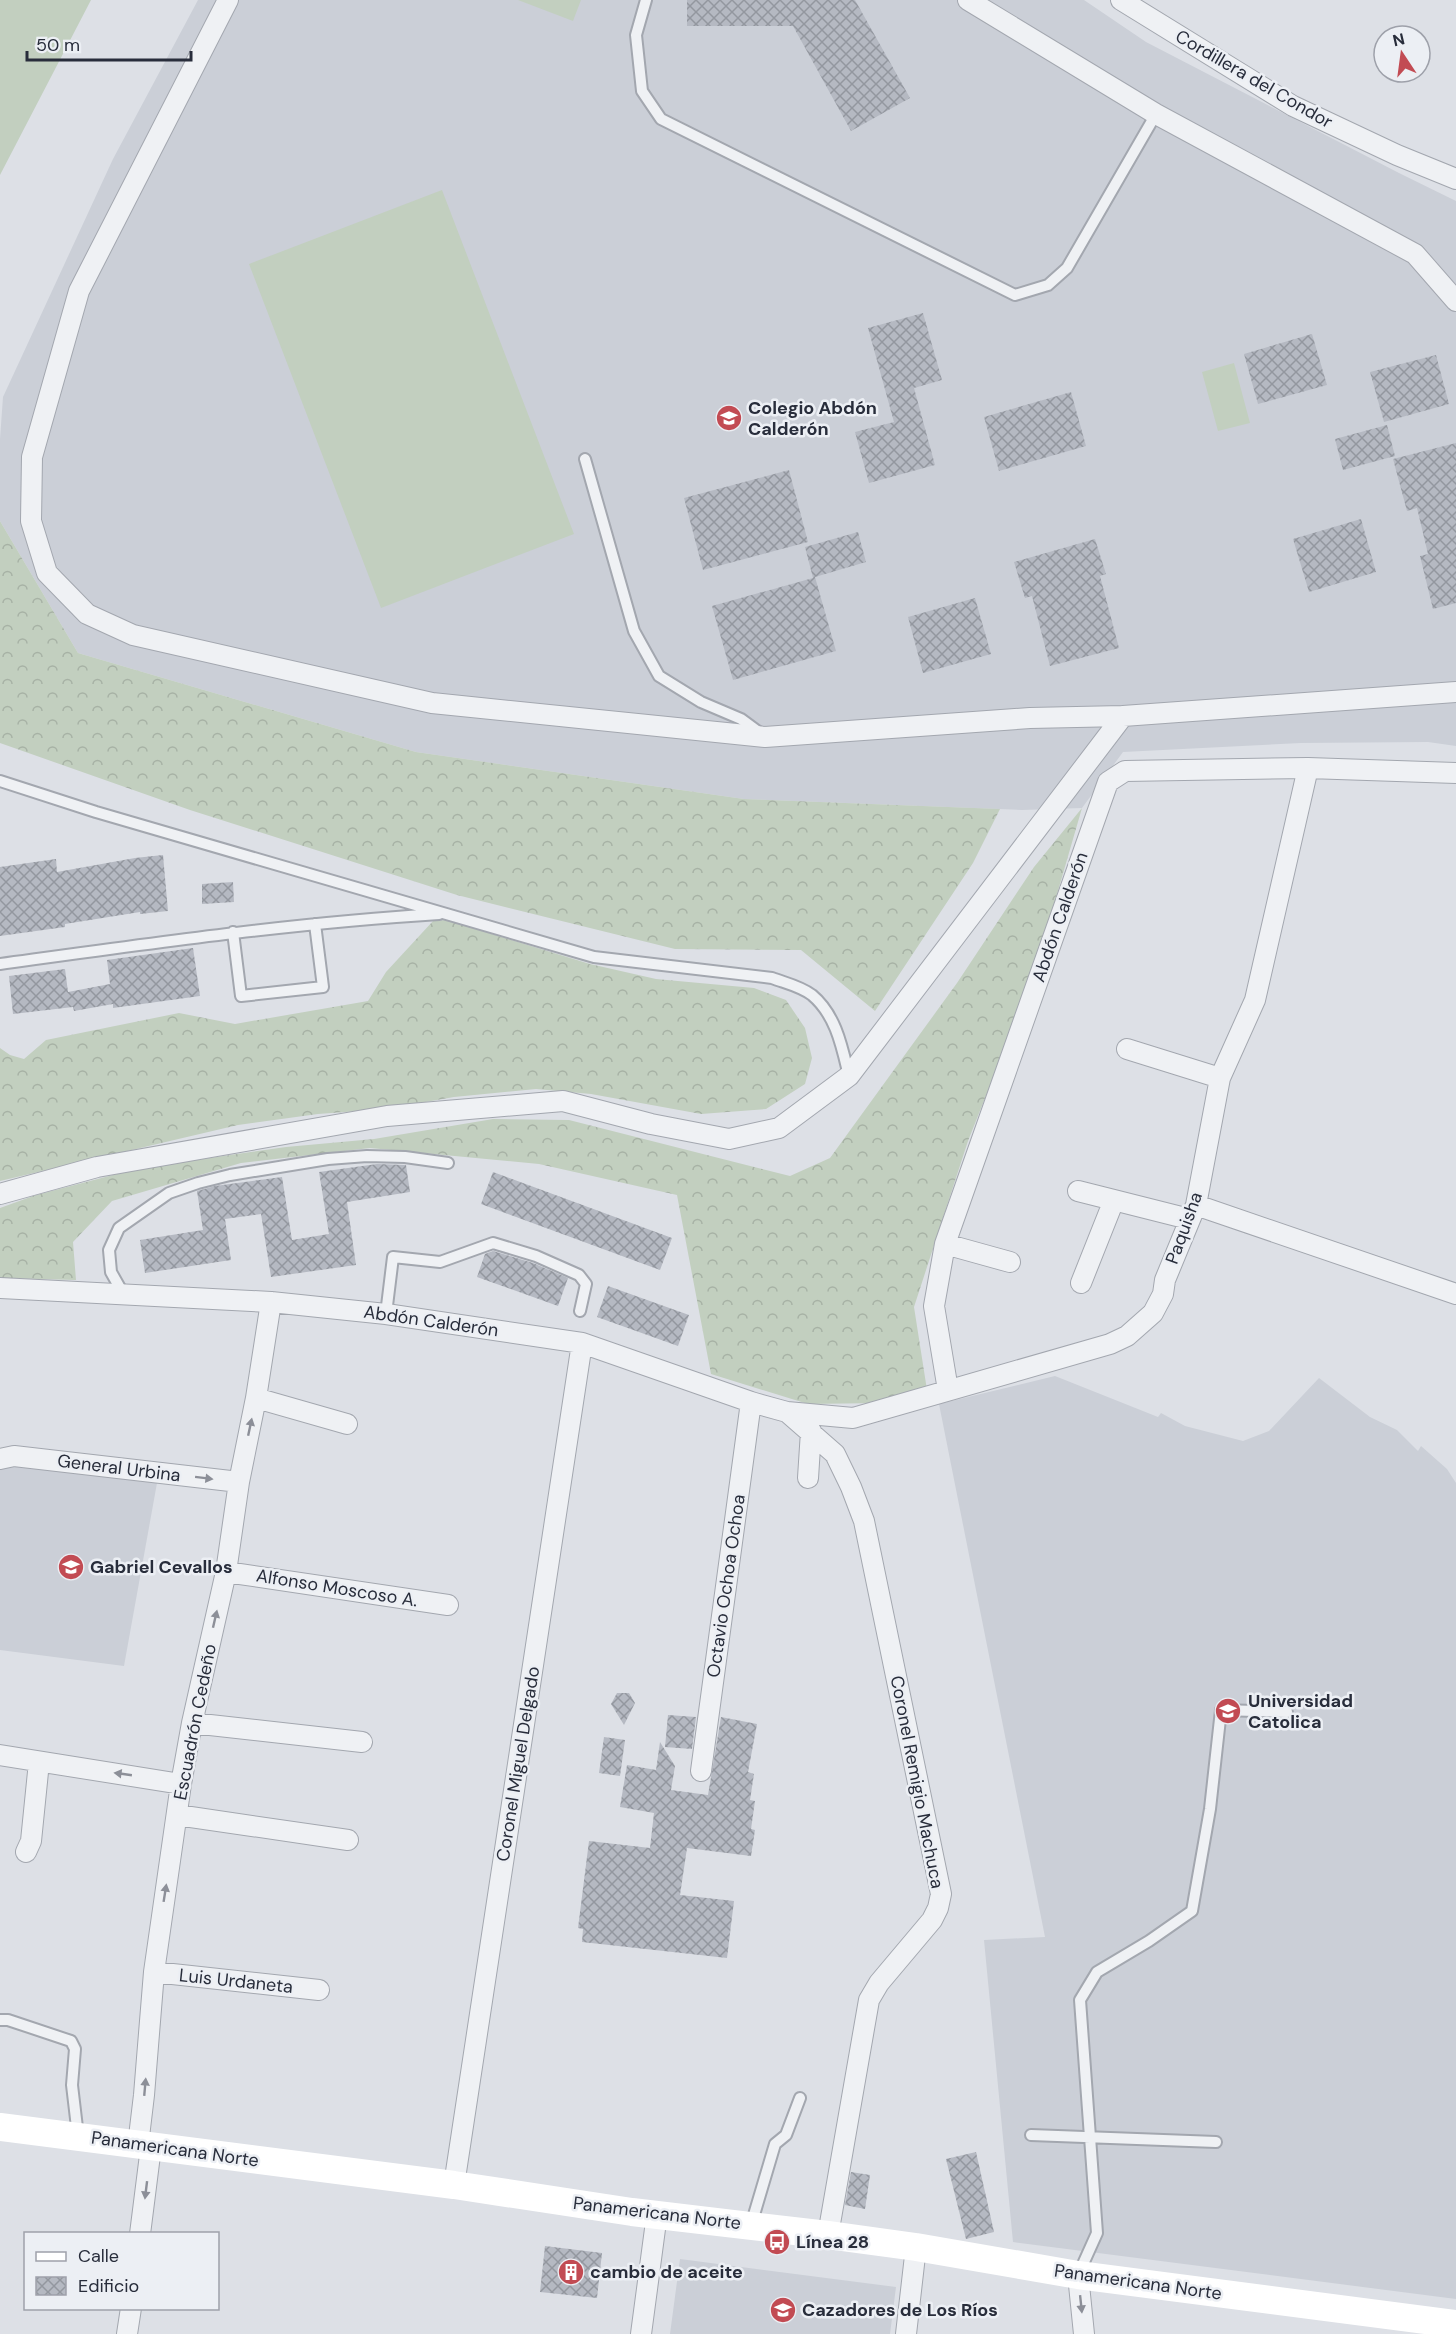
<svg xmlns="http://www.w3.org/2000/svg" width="1456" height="2334" font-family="'DM Sans',sans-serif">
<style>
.built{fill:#cbcfd7}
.forest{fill:url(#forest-crowns)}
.garden{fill:#c2cfbf}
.building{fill:url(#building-cross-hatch)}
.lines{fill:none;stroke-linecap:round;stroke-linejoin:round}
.lane-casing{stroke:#a3a7af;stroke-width:14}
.street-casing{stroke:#a3a7af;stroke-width:22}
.lane{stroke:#eff1f4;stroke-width:10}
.street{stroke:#eff1f4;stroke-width:20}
.secondary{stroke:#fff;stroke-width:28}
.oneway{fill:#8c8f98}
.labels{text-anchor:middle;stroke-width:5;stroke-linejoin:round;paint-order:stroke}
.street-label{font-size:18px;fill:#282d3b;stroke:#eceff4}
.poi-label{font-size:18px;font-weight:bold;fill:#282d3b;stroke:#eceff4;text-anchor:start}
</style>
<defs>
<pattern id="forest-crowns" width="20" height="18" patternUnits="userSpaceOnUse" patternTransform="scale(1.5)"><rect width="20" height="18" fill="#c2cfbf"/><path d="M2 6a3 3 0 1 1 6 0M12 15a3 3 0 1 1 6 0" fill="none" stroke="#a7b2a5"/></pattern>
<pattern id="building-cross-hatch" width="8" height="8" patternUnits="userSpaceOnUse" patternTransform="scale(1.5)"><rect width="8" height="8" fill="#b5b9c2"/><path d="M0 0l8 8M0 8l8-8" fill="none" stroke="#93979f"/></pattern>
</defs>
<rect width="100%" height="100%" fill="#dde0e6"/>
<path class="built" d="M198,0H1084L1146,42L1399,173L1456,201V746L1428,742L1301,743L1123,752L1082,808L1022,810L744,799L416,752L78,653L0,521V439L3,397L113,159Z
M1055,1376L1158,1417L1161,1413L1185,1426L1243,1441L1269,1431L1319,1378L1370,1417L1397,1430L1418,1451L1421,1446L1447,1469L1456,1483V2299L1013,2242L984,1940L1045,1937L939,1404Z
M10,1464L157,1483L124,1666L0,1650V1467Z
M680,2259L896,2287L890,2334H670Z"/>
<path class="forest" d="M0,521L78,653L416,752L744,799L1000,809L973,863L875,1011L801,950L675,949L457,895L190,810L0,743Z
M1082,808L1033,977L968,1141L914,1307L927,1390L882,1403L808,1404L711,1374L677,1195L539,1164L370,1148L241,1163L112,1201L73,1242L76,1280L0,1278V1208L36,1195L140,1168L286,1147L374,1139L493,1119L569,1120L790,1176L830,1158L957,983L1034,867Z
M446,920L590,964L656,979L754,988L786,1000L805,1028L812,1058L805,1084L766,1109L701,1114L591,1094L536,1089L454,1097L386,1109L318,1114L238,1125L0,1181V1048L10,1055L24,1059L46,1040L179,1013L235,1024L368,1001L386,972L433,921Z"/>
<path class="garden" d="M0,0H91L0,175Z
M518,0H581L573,21Z
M442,190L574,534L381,608L249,264Z
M1234,363L1250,423L1218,431L1202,372Z"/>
<path class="building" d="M687,0H855L910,98L851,131L793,26H687Z
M923,313L942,380L914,388L935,465L869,483L855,432L894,422L868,328Z
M1312,334L1327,385L1258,404L1244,354Z
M1436,355L1449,404L1384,422L1370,372Z
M1071,392L1086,446L999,471L984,417Z
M1387,425L1395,456L1343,470L1335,439Z
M1456,443V603L1433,609L1420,556L1428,554L1417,508L1407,511L1393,459Z
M789,470L808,542L703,570L684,498Z
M1361,519L1376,572L1309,592L1293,539Z
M858,532L866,562L815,577L836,651L733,680L712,606L813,578L805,547Z
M1095,539L1106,574L1100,576L1119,648L1050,666L1032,596L1025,598L1014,562Z
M975,598L991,654L923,673L908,617Z
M163,855L168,911L140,914V912L65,924V927L0,936V867L56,859L57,872L135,858Z
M233,882L234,902L202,904V884Z
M193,948L200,996L113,1008V1004L74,1011L73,1007L13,1014L9,976L65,969L68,992L110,984L107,960Z
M377,1164L406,1165L410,1192L347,1202L356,1265L271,1277L261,1214L225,1219L231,1260L145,1273L140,1240L203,1230L197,1191L215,1186L282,1177L292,1240L329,1234L319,1172Z
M493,1172L672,1238L660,1270L481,1204Z
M493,1251L533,1263L568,1278L558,1306L477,1277L485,1254Z
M608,1286L689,1315L678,1346L597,1317Z
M617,1693H629L635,1703L624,1725L611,1704Z
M668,1715L696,1717L692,1749L665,1747Z
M721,1717L757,1724L748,1772L754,1774L750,1800L755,1801L751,1829L755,1830L751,1856L687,1848L680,1895L734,1901L727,1958L582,1942L583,1929L578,1928L589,1841L650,1848L654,1813L620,1807L627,1765L656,1770L660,1742L675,1766L671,1790L708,1795Z
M604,1737L625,1740L620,1776L599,1773Z
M976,2152L994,2232L966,2239L946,2159Z
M851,2172L870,2175L865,2209L845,2205Z
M545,2246L602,2253L597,2298L540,2292Z"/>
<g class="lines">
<g class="lane-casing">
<path id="lane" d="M646,0L636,35L642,91L661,119L1015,295L1048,285L1067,268L1156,114
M585,459L634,631L659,676L701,702L741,719L760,733
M0,781L96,812L594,957L772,978C785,983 800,986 812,995C836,1015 842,1047 849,1076
M233,932L241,996L323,987L315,924
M0,964C146,944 292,923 439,914
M125,1293L120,1288L111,1272L109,1250L119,1228L169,1193L198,1183L230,1175L328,1159L367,1156L405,1157L448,1163
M386,1314L393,1257L440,1262L493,1243L536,1256L579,1275L586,1284L580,1311
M0,2020H8L71,2041L75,2049L72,2085L78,2136
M1031,2135L1216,2142
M751,2225L775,2144L786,2135L800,2098
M1079,2273L1097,2233L1080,2000L1097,1972L1149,1941L1192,1911L1210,1809L1221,1710L1287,1712"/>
</g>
<g class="street-casing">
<path id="street" d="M228,0L79,291L32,457L31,521L47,573L87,614L133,635L432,703L765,737L1030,718L1123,716
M968,0L1156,114L1415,254L1456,301
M1121,0L1293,106L1397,155L1456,179
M1127,1049L1220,1078
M1078,1191L1189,1219
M0,1194L97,1167L387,1116L563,1101L651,1124L729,1139L779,1128L849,1076L1123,716L1456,692
M1196,1205L1456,1294
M945,1244L1010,1262
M1081,1283L1114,1200
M0,1288L271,1302L386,1314L582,1343L751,1402L787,1412L835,1454L851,1487L864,1521L941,1894L938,1908L932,1920L879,1983L869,2000L828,2235
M948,1390L934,1306L945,1244L1108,782L1125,771L1308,768L1456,773
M256,1398L347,1424
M787,1412L853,1418L1110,1344L1127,1336L1153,1313L1163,1294L1165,1280L1196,1205L1220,1078L1255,1000L1308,768
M0,1459L14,1456L239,1482
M808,1478L811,1431
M226,1572L448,1605
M192,1723L362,1742
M0,1755L181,1784
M701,1771L751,1402
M177,1815L348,1840
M26,1852L31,1841L39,1762
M154,1972L319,1990
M138,2145L144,2095L154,1972L181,1784L192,1723L226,1572L239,1482L256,1398L271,1302
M454,2185L582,1343
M140,2234L151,2147
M1078,2275L1084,2334
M127,2334L131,2308
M641,2334L657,2214
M906,2334L916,2247"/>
</g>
<use href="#lane" class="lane"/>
<use href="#street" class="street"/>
<path class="secondary" d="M0,2127L454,2185L632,2212L828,2235L916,2247L1078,2275L1456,2324"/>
</g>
<defs><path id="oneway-solid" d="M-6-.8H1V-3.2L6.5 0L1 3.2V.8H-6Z" transform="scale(1.5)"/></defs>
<g class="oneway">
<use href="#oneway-solid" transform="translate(250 1427) rotate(-78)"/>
<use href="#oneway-solid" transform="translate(204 1478) rotate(7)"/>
<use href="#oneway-solid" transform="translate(215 1619) rotate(-77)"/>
<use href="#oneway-solid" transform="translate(123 1774) rotate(-172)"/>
<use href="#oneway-solid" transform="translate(165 1893) rotate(-81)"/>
<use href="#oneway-solid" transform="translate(145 2087) rotate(-85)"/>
<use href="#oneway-solid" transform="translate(146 2190) rotate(97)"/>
<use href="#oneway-solid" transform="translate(1081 2304) rotate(84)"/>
</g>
<defs>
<g id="school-disc" transform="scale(1.35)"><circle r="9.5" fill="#c24b53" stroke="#eceff4"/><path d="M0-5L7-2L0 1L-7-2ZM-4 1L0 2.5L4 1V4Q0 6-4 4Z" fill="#fff"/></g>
<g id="university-disc" transform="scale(1.35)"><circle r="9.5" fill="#c24b53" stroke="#eceff4"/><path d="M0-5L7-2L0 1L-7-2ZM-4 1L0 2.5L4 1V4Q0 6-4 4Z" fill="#fff"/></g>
<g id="bus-disc" transform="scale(1.35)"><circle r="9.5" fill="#c24b53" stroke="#eceff4"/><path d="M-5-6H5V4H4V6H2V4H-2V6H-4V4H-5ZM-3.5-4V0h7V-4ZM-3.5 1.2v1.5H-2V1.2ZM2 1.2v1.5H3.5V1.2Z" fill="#fff"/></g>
<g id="building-disc" transform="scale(1.35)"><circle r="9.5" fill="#c24b53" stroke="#eceff4"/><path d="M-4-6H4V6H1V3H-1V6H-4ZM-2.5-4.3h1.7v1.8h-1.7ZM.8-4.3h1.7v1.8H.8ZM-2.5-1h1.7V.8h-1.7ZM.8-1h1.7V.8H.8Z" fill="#fff"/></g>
</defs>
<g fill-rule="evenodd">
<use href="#school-disc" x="729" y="418"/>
<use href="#school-disc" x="71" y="1567"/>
<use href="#university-disc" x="1228" y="1711"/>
<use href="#bus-disc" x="777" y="2242"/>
<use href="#building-disc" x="571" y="2272"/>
<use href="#school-disc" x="783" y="2310"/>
</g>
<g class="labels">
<g class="street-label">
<text transform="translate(1254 79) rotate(30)" y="6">Cordillera del Condor</text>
<text transform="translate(1060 917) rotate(-71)" y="6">Abdón Calderón</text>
<text transform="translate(1184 1228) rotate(-70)" y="6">Paquisha</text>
<text transform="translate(431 1321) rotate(8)" y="6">Abdón Calderón</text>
<text transform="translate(119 1468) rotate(7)" y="6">General Urbina</text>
<text transform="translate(726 1586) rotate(-82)" y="6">Octavio Ochoa Ochoa</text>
<text transform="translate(337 1588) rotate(9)" y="6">Alfonso Moscoso A.</text>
<text transform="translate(195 1722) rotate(-79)" y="6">Escuadrón Cedeño</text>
<text transform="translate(518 1764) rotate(-81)" y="6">Coronel Miguel Delgado</text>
<text transform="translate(917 1782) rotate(79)" y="6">Coronel Remigio Machuca</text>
<text transform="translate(236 1981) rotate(6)" y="6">Luis Urdaneta</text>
<text transform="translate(175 2149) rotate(8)" y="6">Panamericana Norte</text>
<text transform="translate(657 2213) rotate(7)" y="6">Panamericana Norte</text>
<text transform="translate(1138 2282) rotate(8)" y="6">Panamericana Norte</text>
</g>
<g class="poi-label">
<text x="748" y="414">Colegio Abdón<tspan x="748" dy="21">Calderón</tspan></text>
<text x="90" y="1573">Gabriel Cevallos</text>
<text x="1248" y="1707">Universidad<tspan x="1248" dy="21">Catolica</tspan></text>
<text x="796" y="2248">Línea 28</text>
<text x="590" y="2278">cambio de aceite</text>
<text x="802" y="2316">Cazadores de Los Ríos</text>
</g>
</g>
<rect x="24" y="2232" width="195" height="78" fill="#eceff4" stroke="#9ea1aa" stroke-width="1.5"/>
<rect x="36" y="2252" width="30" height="9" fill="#ffffff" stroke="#9ea1aa" stroke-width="1.5"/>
<text x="78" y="2262" font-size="18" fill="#282d3b">Calle</text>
<rect x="36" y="2277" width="30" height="18" fill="url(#building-cross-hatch)" stroke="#9ea1aa" stroke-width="1.5"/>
<text x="78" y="2292" font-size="18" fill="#282d3b">Edificio</text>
<g transform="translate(1402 54) rotate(347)"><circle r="28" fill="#eceff4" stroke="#9ea1aa" stroke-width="1.5"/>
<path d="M0-4.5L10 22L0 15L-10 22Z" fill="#c24b53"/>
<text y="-9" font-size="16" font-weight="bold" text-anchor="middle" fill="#282d3b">N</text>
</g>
<path d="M27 51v9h164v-9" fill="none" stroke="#282d3b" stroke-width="3"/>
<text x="36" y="51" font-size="18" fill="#282d3b" stroke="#eceff4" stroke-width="4.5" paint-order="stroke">50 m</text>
</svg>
